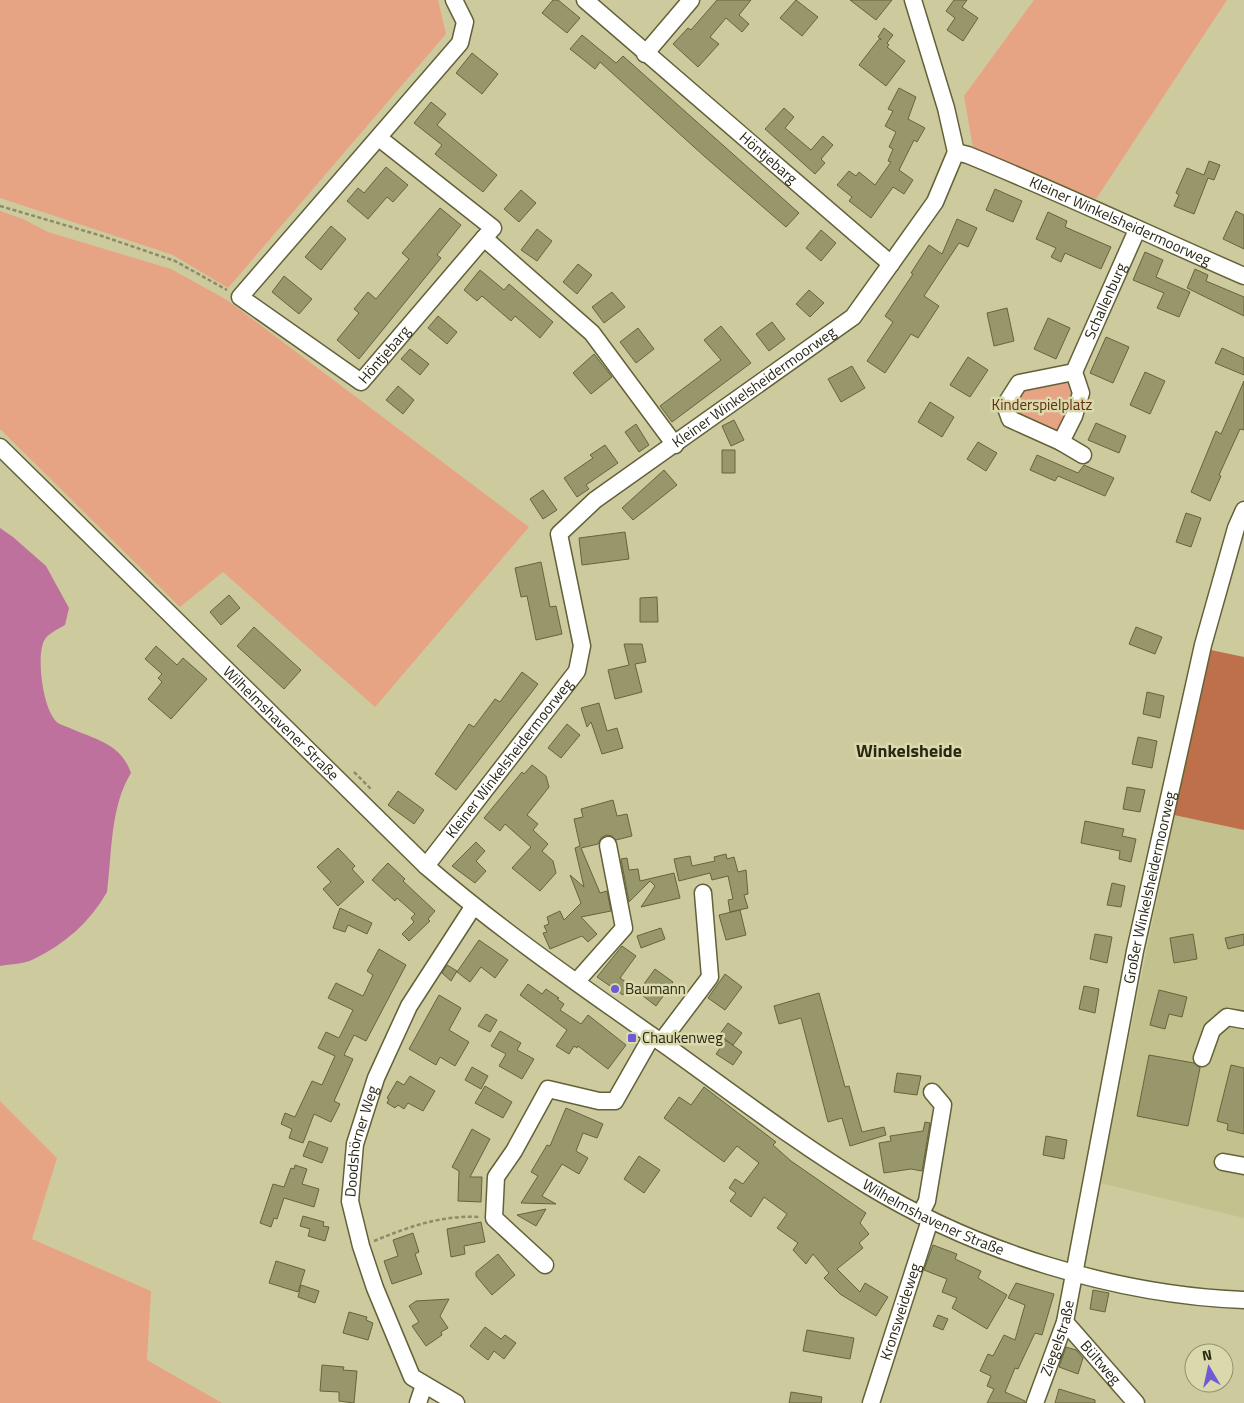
<svg xmlns="http://www.w3.org/2000/svg" width="1244" height="1403" font-family="'Titillium Web',sans-serif">
<style>
.built{fill:#c3c18d}
.green{fill:#e7a485}
.forest{fill:#be704a}
.water{fill:#be719c}
.building{fill:#98966b;stroke:#66643b}
.lines{fill:none;stroke-linecap:round;stroke-linejoin:round}
.minor-casing{stroke:#636138;stroke-width:19}
.path{stroke:#8d8b69;stroke-width:2.5;stroke-dasharray:4 2.5;stroke-linecap:butt}
.minor{stroke:#fff;stroke-width:16}
.poi-dot{fill:#6e5bd5;stroke:#dad9ab;stroke-width:2}
.labels{text-anchor:middle;stroke-width:5;stroke-linejoin:round;paint-order:stroke}
.street-label{font-size:15px;fill:#292816;stroke:#dad9ab}
.park-label{font-size:15px;fill:#622e13;stroke:#dad9ab}
.poi-label{font-size:15px;fill:#292816;stroke:#dad9ab;text-anchor:start}
.quarter-label{font-size:18px;font-weight:bold;fill:#292816;stroke:#dad9ab}
</style>
<rect width="100%" height="100%" fill="#cdcb9e"/>
<path class="built" d="M1174,815L1244,830V1218L1100,1183Z"/>
<path class="green" d="M0,0H438L446,34L228,288L173,255L0,198Z
M1034,0H1227L1096,199L973,148L964,96Z
M0,211L23,219L48,232L171,269L227,300L529,527L375,707L223,572L180,607L0,429Z
M1070,378C1068,386 1069,392 1074,398L1073,405L1068,406L1060,423L1061,430L1054,433L1015,416L1011,401L1024,388Z
M0,1101L57,1158L32,1239L151,1291L147,1360L222,1403H0Z"/>
<path class="forest" d="M1211,650L1244,657V830L1174,815Z"/>
<path class="water" d="M0,528L13,537L46,566L69,608L65,625C58,629 47,634 44,641C36,657 43,712 58,723C61,725 68,727 72,729C97,740 121,744 131,773C110,807 112,854 107,892C90,922 65,944 34,959C24,964 11,964 0,966Z"/>
<path class="building" d="M553,0H558L580,18L567,33L542,13Z
M717,0H751L739,15L749,24L742,32L726,18L710,37L719,44L698,67L673,44L688,28L691,30Z
M796,0L818,17L802,36L780,18Z
M850,0H892L876,20Z
M954,0H967L962,7L978,18L963,41L947,30L955,18L946,11Z
M884,28L893,35L887,43L889,45L887,47L905,61L886,86L859,65L880,38L881,40L878,37Z
M582,35L616,63L623,56L799,213L786,227L704,156L600,62L595,69L570,49Z
M472,53L498,74L482,94L456,73Z
M899,88L916,97L908,119L925,128L917,142L914,140L899,170L913,180L904,194L893,187L871,218L849,201L852,197L837,185L849,171L856,176L859,172L875,185L891,162L888,161L893,149L889,147L896,132L885,126L893,111L888,109Z
M431,102L446,114L437,125L497,175L483,192L435,154L442,145L414,123Z
M784,108L794,117L785,128L811,150L823,136L833,145L821,159L825,163L815,174L765,129Z
M1209,161L1220,165L1214,180L1208,178L1194,214L1174,206L1179,195L1176,193L1187,168L1204,175Z
M386,167L408,185L393,202L387,197L368,219L347,201L358,188L364,193Z
M995,189L1022,201L1013,222L986,210Z
M521,190L536,203L519,222L504,209Z
M440,208L461,225L437,255L441,258L359,359L337,340L359,313L354,309L368,292L376,299L409,259L402,253Z
M1236,211L1244,215V249L1223,239Z
M1048,212L1067,221L1065,227L1111,247L1101,269L1065,253L1061,262L1051,257L1056,248L1036,239Z
M957,219L977,228L968,247L959,243L924,296L939,306L918,338L911,334L885,373L867,361L893,322L885,316L913,274L911,273L929,245L942,254Z
M331,226L346,239L321,270L305,257Z
M537,229L552,241L537,261L521,250Z
M821,230L836,243L821,261L806,248Z
M1145,252L1163,260L1156,277L1190,292L1179,317L1157,308L1164,293L1133,280Z
M578,264L592,275L577,294L563,282Z
M1195,269L1208,275L1206,281L1244,297V316L1187,288Z
M480,270L504,290L509,284L553,322L540,338L515,316L511,321L482,296L477,301L464,290Z
M284,276L312,299L299,314L272,292Z
M809,290L824,303L810,317L796,304Z
M612,292L625,307L604,323L592,307Z
M1007,308L1014,341L994,346L987,313Z
M438,316L457,332L447,344L428,328Z
M1048,318L1070,328L1056,359L1034,349Z
M772,322L785,339L769,351L756,334Z
M721,326L751,363L672,422L660,406L721,360L704,340Z
M638,328L654,349L636,363L620,342Z
M1106,337L1129,347L1113,383L1090,373Z
M1222,348L1244,358V375L1215,363Z
M410,349L429,364L420,375L401,359Z
M594,354L612,377L591,394L573,373Z
M968,357L988,370L970,397L950,385Z
M852,366L865,388L841,402L828,379Z
M1145,372L1165,381L1150,414L1130,405Z
M1244,381V430L1240,429L1219,475L1221,476L1210,501L1191,492L1216,431L1221,434Z
M398,386L414,400L403,414L386,400Z
M930,402L954,417L942,437L918,422Z
M734,420L744,440L731,446L722,426Z
M1096,423L1126,436L1119,453L1088,440Z
M636,424L649,445L639,452L625,432Z
M978,442L997,453L986,471L967,459Z
M605,445L618,463L586,485L589,489L577,497L564,478L593,458L590,455Z
M722,450H735V473H722Z
M1037,455L1078,473L1084,465L1114,478L1105,496L1058,476L1055,481L1030,470Z
M664,470L677,485L633,520L622,508Z
M543,490L557,510L543,519L530,499Z
M1186,513L1201,518L1191,547L1176,542Z
M625,532L629,559L582,565L579,538Z
M541,562L550,607L556,606L562,634L536,640L527,596L521,597L515,568Z
M229,595L240,608L221,625L210,612Z
M657,597L658,622H640V598Z
M254,627L301,670L284,689L237,646Z
M1136,627L1162,637L1155,654L1129,644Z
M624,644H642L646,662L635,664L642,692L615,699L608,670L629,665Z
M156,646L177,665L183,658L207,679L171,719L148,699L162,682L158,678L162,674L145,659Z
M522,672L538,684L456,790L435,774L469,724L474,727L495,699L500,702Z
M1147,692L1164,696L1160,718L1143,714Z
M599,703L607,731L617,728L623,748L602,754L591,722L587,727L581,708Z
M567,724L580,735L561,758L548,748Z
M1138,737L1157,741L1152,768L1132,764Z
M532,765L546,776L549,787L527,815L538,824L533,830L548,844L542,851L553,861L556,873L540,891L512,868L531,847L505,824L500,831L484,818L522,772L524,774Z
M1127,787L1145,790L1140,812L1123,809Z
M398,791L424,810L414,824L388,805Z
M613,800L617,816L627,814L632,836L616,840L612,836L606,835L601,838L598,844L581,848L600,893L607,891L611,911L581,917L597,934L588,942L582,936L550,949L543,933L547,932L544,926L549,924L547,917L560,911L564,920L581,903L570,875L584,887L575,848L580,846L574,819L583,817L581,809Z
M1085,821L1124,829L1122,836L1136,839L1131,862L1119,859L1120,851L1081,843Z
M476,842L485,851L476,861L486,871L475,883L452,866Z
M338,848L355,866L352,869L364,882L338,906L323,889L331,882L317,867Z
M726,854L727,859L734,857L738,872L746,870L748,894L744,895L748,908L730,912L728,900L733,899L728,876L712,880L710,873L679,881L674,859L690,856L692,866L715,861L714,857Z
M627,858L629,870L638,869L640,881L674,873L680,898L641,907L655,886L650,881L629,902L621,859Z
M388,863L405,879L403,881L435,911L428,919L430,921L409,941L402,934L414,922L411,918L415,914L397,898L395,901L372,880Z
M1112,883L1125,886L1121,907L1107,905Z
M340,908L372,923L367,934L348,925L345,932L333,928Z
M740,910L746,935L726,940L719,915Z
M661,928L665,939L641,948L637,936Z
M1095,934L1112,937L1107,963L1090,959Z
M1193,934L1197,959L1174,963L1170,938Z
M1244,934V945L1228,949L1225,938Z
M479,940L508,960L495,978L481,967L470,982L457,972Z
M622,946L636,956L620,978L630,985L623,995L597,977Z
M379,949L406,965L366,1041L354,1035L344,1055L353,1059L334,1101L340,1104L331,1122L314,1114L303,1143L289,1138L292,1129L281,1124L285,1113L295,1117L312,1081L322,1085L335,1056L318,1048L326,1032L339,1038L353,1010L328,998L336,983L363,996L373,975L367,971Z
M447,965L457,971L451,981L442,973Z
M655,969L673,982L656,1006L638,992Z
M725,974L742,987L725,1010L708,998Z
M528,984L542,994L546,989L559,998L557,999L564,1004L560,1010L581,1024L588,1015L626,1045L608,1069L578,1046L577,1048L574,1046L569,1054L556,1046L567,1030L520,995Z
M1084,986L1099,989L1095,1013L1079,1009Z
M1159,990L1187,997L1182,1017L1169,1014L1165,1029L1150,1025Z
M819,993L845,1087L849,1086L862,1132L884,1127L886,1135L850,1146L842,1118L828,1122L801,1018L779,1024L774,1006Z
M439,995L461,1008L449,1030L469,1042L455,1066L440,1057L436,1065L409,1049Z
M486,1014L497,1020L490,1032L478,1026Z
M728,1023L742,1033L733,1045L719,1035Z
M500,1031L521,1043L517,1050L534,1059L522,1079L499,1066L506,1054L491,1046Z
M726,1040L742,1052L733,1065L716,1054Z
M1149,1055L1194,1063L1200,1068L1188,1126L1137,1116Z
M1231,1065L1244,1068V1134L1227,1130L1228,1124L1217,1121Z
M472,1067L488,1076L481,1089L465,1080Z
M897,1073L921,1076L917,1095L894,1092Z
M410,1076L435,1091L423,1111L408,1103L404,1109L398,1105L395,1108L387,1103L389,1099L387,1098L397,1081L404,1085Z
M485,1086L512,1102L503,1118L475,1103Z
M704,1087L776,1142L773,1145L791,1161L866,1213L860,1223L869,1234L859,1243L863,1248L837,1269L860,1292L865,1283L888,1297L876,1316L840,1294L824,1278L829,1273L813,1254L806,1264L793,1250L798,1243L777,1228L787,1214L764,1197L751,1217L730,1201L736,1193L729,1188L735,1179L743,1184L759,1163L737,1146L724,1162L664,1118L679,1097L691,1105Z
M566,1108L603,1124L597,1138L583,1133L576,1151L588,1158L579,1174L562,1164L542,1196L556,1204L521,1203L538,1176L531,1172L547,1145L550,1146Z
M925,1122L930,1123L922,1171L911,1169L884,1173L879,1143L891,1141L890,1136L923,1131Z
M472,1129L490,1139L470,1177H482L481,1202L458,1201L459,1171L452,1167Z
M1046,1136L1067,1140L1064,1159L1043,1155Z
M309,1141L328,1148L322,1163L303,1156Z
M639,1156L660,1170L644,1193L624,1179Z
M295,1165L307,1169L302,1184L319,1189L314,1207L284,1198L277,1219L274,1218L271,1227L260,1223L273,1184L284,1187L291,1168L294,1169Z
M546,1209L536,1226L517,1215Z
M303,1216L324,1222L323,1226L329,1227L325,1241L308,1236L310,1229L300,1226Z
M481,1222L485,1242L464,1246L465,1254L451,1257L447,1229Z
M413,1233L419,1252L415,1254L422,1274L392,1284L384,1261L398,1256L393,1240Z
M933,1245L957,1254L955,1259L981,1271L978,1278L1007,1295L987,1329L952,1308L957,1298L942,1292L947,1279L924,1270Z
M498,1254L515,1275L492,1295L476,1276V1272Z
M276,1261L305,1270L298,1292L269,1283Z
M1016,1283L1054,1294L1042,1335L1035,1333L1018,1369L1015,1368L1005,1392L1025,1401V1403H987L994,1389L987,1386L991,1376L980,1371L988,1354L993,1356L1004,1335L1015,1340L1025,1305L1008,1298Z
M301,1285L319,1291L315,1303L298,1297Z
M1093,1290L1109,1293L1105,1312L1090,1309Z
M449,1299L440,1316L448,1328L441,1332L442,1335L426,1346L412,1326L419,1322L409,1306L416,1301Z
M349,1312L367,1317L366,1320L373,1323L368,1340L343,1333Z
M938,1315L948,1319L943,1330L933,1326Z
M485,1327L501,1339L505,1335L516,1343L504,1359L494,1351L488,1360L470,1346Z
M807,1330L854,1338L850,1359L803,1351Z
M1066,1347L1076,1350L1083,1358L1078,1374L1059,1367Z
M322,1365L344,1367L343,1370L357,1371L354,1403L339,1401V1392L320,1391Z
M1059,1389L1095,1400V1403H1055Z
M791,1392L822,1397L821,1403H789Z"/>
<g class="lines">
<g class="minor-casing">
<g id="minor">
<path id="s1" d="M454,0L465,22L460,43L240,297L361,382L484,238"/>
<path id="s2" d="M585,0L891,264"/>
<path d="M913,0L946,108L956,152"/>
<path d="M645,54L691,0"/>
<path d="M379,138L493,228L484,238L592,333L675,445"/>
<path id="s3" d="M1074,372L1081,393L1074,416L1061,442L1010,419L1005,405L1019,383L1074,372L1137,230"/>
<path d="M1061,442L1083,455"/>
<path id="s4" d="M0,447L426,866C501,931 583,987 665,1045C731,1092 797,1143 867,1185C977,1252 1115,1295 1244,1300"/>
<path id="s5" d="M426,866L577,671L582,646L559,534L595,500L853,317L935,202L956,152L968,155C1061,193 1152,236 1244,276"/>
<path d="M577,981L624,928L608,845"/>
<path d="M661,1042L710,977L703,893"/>
<path d="M1202,1058L1212,1030L1227,1017L1244,1020"/>
<path d="M1223,1162L1244,1166"/>
<path d="M920,1215L927,1201L943,1105L932,1092"/>
<path d="M545,1265L494,1218L496,1177L514,1151L548,1089L599,1101H615L652,1036"/>
<path id="s6" d="M1065,1322L1136,1403"/>
<path d="M418,1403L424,1385"/>
<path id="s7" d="M456,1403L412,1377L375,1288L361,1246L350,1201L355,1144L376,1078L409,1006L473,907"/>
<path id="s8" d="M871,1403L930,1220"/>
<path id="s9" d="M1035,1403L1065,1322L1135,951L1203,645L1236,528L1244,510"/>
</g>
</g>
<path class="path" d="M0,206L102,236L175,261L227,290
M354,772L371,789
M374,1241C408,1227 441,1215 479,1217"/>
<use href="#minor" class="minor"/>
</g>
<g class="poi-dot">
<circle cx="615" cy="989" r="5"/>
<rect x="627" y="1033" width="10" height="10" rx="2.5"/>
</g>
<g class="labels">
<g class="street-label">
<text dy="5" stroke="none"><textPath href="#s2" startOffset="242">Höntjebarg</textPath></text>
<text dy="5" stroke="none"><textPath href="#s5" startOffset="1126">Kleiner Winkelsheidermoorweg</textPath></text>
<text dy="5" stroke="none"><textPath href="#s3" startOffset="306">Schallenburg</textPath></text>
<text dy="5" stroke="none"><textPath href="#s1" startOffset="566">Höntjebarg</textPath></text>
<text dy="5" stroke="none"><textPath href="#s5" startOffset="631">Kleiner Winkelsheidermoorweg</textPath></text>
<text dy="5" stroke="none"><textPath href="#s4" startOffset="394">Wilhelmshavener Straße</textPath></text>
<text dy="5" stroke="none"><textPath href="#s5" startOffset="136">Kleiner Winkelsheidermoorweg</textPath></text>
<text dy="5" stroke="none"><textPath href="#s9" startOffset="529">Großer Winkelsheidermoorweg</textPath></text>
<text dy="5" stroke="none"><textPath href="#s7" startOffset="299">Doodshörner Weg</textPath></text>
<text dy="5" stroke="none"><textPath href="#s4" startOffset="1216">Wilhelmshavener Straße</textPath></text>
<text dy="5" stroke="none"><textPath href="#s8" startOffset="96">Kronsweideweg</textPath></text>
<text dy="5" stroke="none"><textPath href="#s9" startOffset="69">Ziegelstraße</textPath></text>
<text dy="5" stroke="none"><textPath href="#s6" startOffset="54">Bültweg</textPath></text>
</g>
<g class="park-label">
<text x="1042" y="410">Kinderspielplatz</text>
</g>
<g class="poi-label">
<text x="625" y="994">Baumann</text>
<text x="642" y="1043">Chaukenweg</text>
</g>
<g class="quarter-label">
<text x="909" y="757">Winkelsheide</text>
</g>
</g>
<g transform="translate(1209 1368) rotate(351)"><circle r="24" fill="#dad9ab" stroke="#93926f"/>
<path d="M0-4L9 19L0 12L-9 19Z" fill="#6e5bd5"/>
<text y="-8" font-size="14" font-weight="bold" text-anchor="middle" fill="#292816">N</text>
</g>
</svg>
